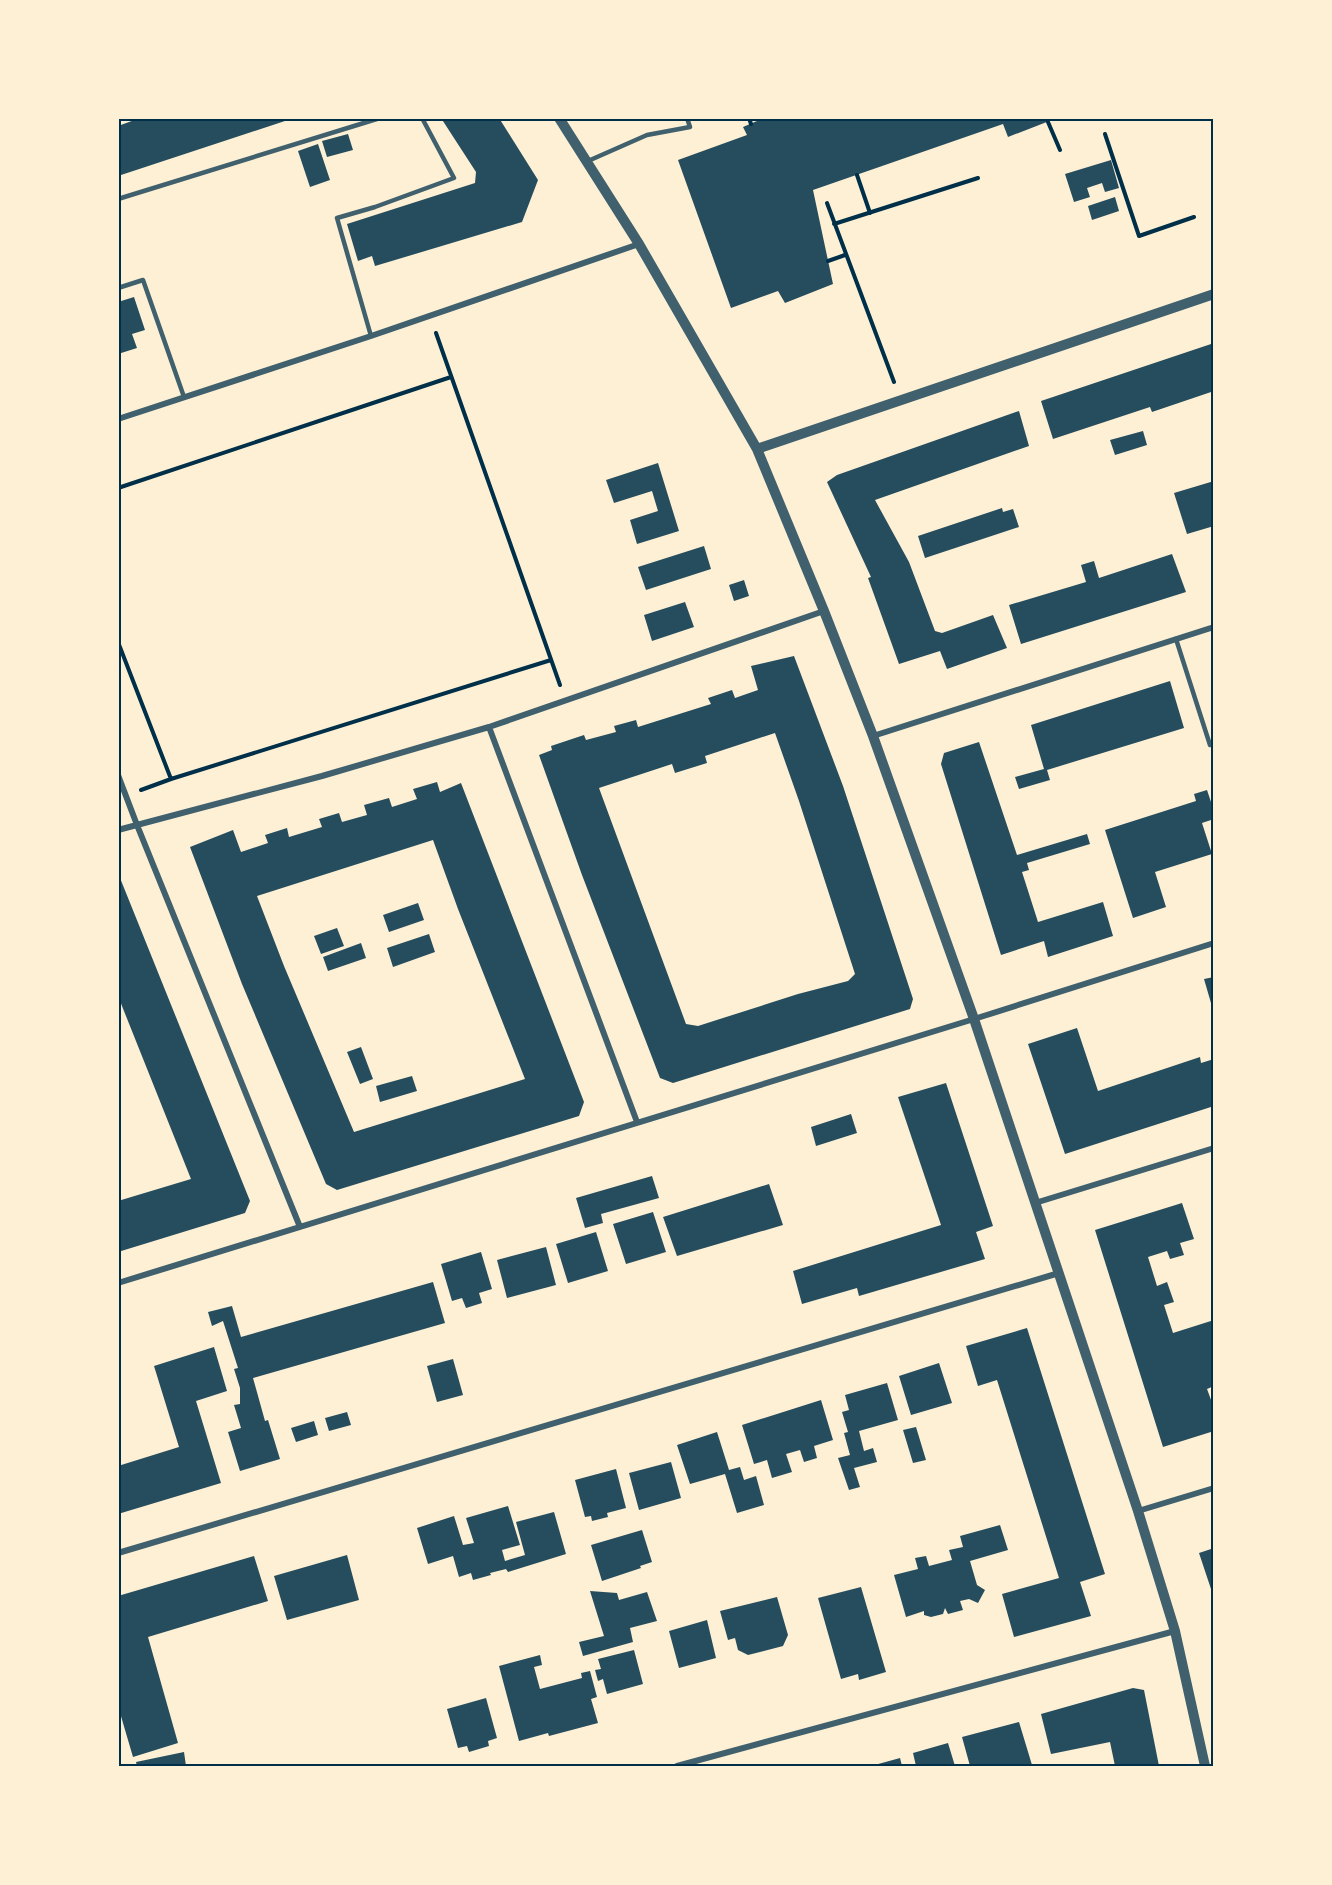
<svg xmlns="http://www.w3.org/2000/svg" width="1332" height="1885" font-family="Bitter,serif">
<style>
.building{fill:#264d5e;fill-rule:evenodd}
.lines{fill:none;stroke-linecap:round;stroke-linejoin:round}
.path{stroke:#003049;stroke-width:4}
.service{stroke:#3f606c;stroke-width:4.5}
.minor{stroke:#3f606c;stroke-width:6}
.tertiary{stroke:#3f606c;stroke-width:10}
.neatline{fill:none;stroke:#003049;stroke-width:2}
</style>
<rect width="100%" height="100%" fill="#fdf0d5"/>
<path class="building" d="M140,118H291V119L118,176V126Z
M441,118H499L538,180L522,222L375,266L372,256L358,261L347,224L475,183L476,172Z
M764,118H1057L1008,137L1003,124L813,190L833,284L785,303L778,291L731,308L678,160L747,135L743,127Z
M348,134L353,150L327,157L322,141Z
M318,144L330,180L310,187L298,151Z
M1111,160L1119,188L1105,192L1102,183L1087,188L1090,197L1074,202L1065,174Z
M1115,197L1119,211L1092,220L1088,206Z
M134,297L145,330L132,334L137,348L118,354V302Z
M1214,343V391L1152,412L1150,407L1053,439L1041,401Z
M1019,411L1029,446L875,500L909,562L935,631L942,633L993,615L1007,648L947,669L940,651L899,664L868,578L871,577L827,482L837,475Z
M1143,431L1147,445L1115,455L1110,440Z
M658,463L679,531L637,544L630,520L658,511L652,491L614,503L606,480Z
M1214,481V526L1187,534L1174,493Z
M1002,508L1003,512L1013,509L1019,527L925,558L918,536Z
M704,546L711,569L646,590L638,567Z
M1172,554L1186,592L1021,644L1009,605L1086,582L1081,565L1094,561L1099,578Z
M744,580L749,596L734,601L729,585Z
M685,602L694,627L652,641L644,615Z
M794,656L843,786L913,999L910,1009L673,1083L660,1078L582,875L539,755L552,750L551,746L584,735L586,740L616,732L614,726L636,720L638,727L711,704L708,698L732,690L735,698L758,690L751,666ZM775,733L799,801L855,974L848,981L798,994L698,1026L686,1024L599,788L672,764L675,773L707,763L705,756Z
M1170,681L1184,728L1047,770L1050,780L1019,789L1015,777L1044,769L1031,725Z
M979,742L1017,855L1087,834L1090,844L1027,863L1029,870L1022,872L1038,922L1103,902L1113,936L1048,957L1044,941L1001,955L941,764L944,753Z
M437,782L440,792L461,783L584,1102L579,1116L337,1190L326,1184L242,984L190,847L233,830L241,852L268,843L265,835L287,828L289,837L322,827L319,819L339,813L342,822L367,815L364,805L389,798L392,807L417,799L413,789ZM433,840L458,909L525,1079L354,1132L284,966L257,896Z
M1207,790L1214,811V819L1202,823L1212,854L1155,872L1166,907L1133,918L1105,830L1196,801L1194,794Z
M118,873L250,1201L245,1213L118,1252V1201L191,1179L118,996Z
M418,903L424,920L389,932L383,915Z
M337,928L344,946L321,954L314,936Z
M429,934L435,952L393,967L387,948Z
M361,943L366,958L328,971L323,957Z
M1214,977V1009L1213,1010L1204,979Z
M1077,1028L1098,1091L1200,1057L1201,1063L1214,1059V1106L1065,1154L1028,1044Z
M361,1047L373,1079L360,1084L347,1052Z
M412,1076L417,1091L380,1102L376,1086Z
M946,1083L993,1226L976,1232L985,1259L859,1296L857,1288L802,1304L793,1271L941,1225L898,1097Z
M851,1114L857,1133L816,1146L811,1127Z
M652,1176L659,1198L601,1214L603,1223L585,1228L576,1198Z
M769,1184L783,1225L677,1256L663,1217Z
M1182,1203L1194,1239L1180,1243L1184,1255L1170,1259L1167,1251L1148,1257L1157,1286L1167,1282L1174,1302L1164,1305L1173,1333L1214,1320V1386L1207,1389L1214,1408V1431L1163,1447L1095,1230Z
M653,1212L666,1252L626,1264L613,1224Z
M596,1232L608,1271L568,1283L556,1244Z
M546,1247L556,1285L507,1298L497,1260Z
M481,1252L492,1289L479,1293L482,1303L466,1308L462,1298L452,1301L441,1264Z
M433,1282L445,1323L253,1378L265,1421L268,1420L280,1459L240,1471L228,1432L241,1428L234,1405L240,1404V1388L234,1369L238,1368L223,1321L212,1326L208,1312L232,1306L241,1337Z
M1027,1328L1105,1574L1080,1582L1091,1616L1014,1637L1002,1594L1059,1578L997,1380L978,1386L966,1346Z
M214,1347L227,1391L196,1401L221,1483L118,1514V1466L179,1447L154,1366Z
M453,1359L463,1395L437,1402L427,1366Z
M939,1363L952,1403L911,1415L899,1376Z
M887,1383L898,1420L859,1431L864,1451L873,1448L877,1462L854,1468L860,1487L849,1490L838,1458L850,1455L844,1433L848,1432L842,1412L849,1410L845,1395Z
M821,1400L833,1440L814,1446L817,1458L804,1462L800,1450L786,1454L792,1472L772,1478L767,1460L754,1464L742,1425Z
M347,1412L351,1425L329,1431L325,1418Z
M314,1421L318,1435L296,1442L291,1428Z
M916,1427L926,1460L913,1463L903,1430Z
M717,1432L729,1470L740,1467L744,1480L756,1476L764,1505L737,1513L725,1474L690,1484L677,1445Z
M671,1462L681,1498L639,1510L629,1473Z
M616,1469L626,1508L607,1513L608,1517L592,1521L591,1516L585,1517L575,1480Z
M508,1506L520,1545L502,1550L505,1561L525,1555L516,1522L554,1512L566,1554L508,1572L506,1569L490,1573L491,1575L473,1580L471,1573L459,1577L453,1556L428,1564L417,1528L454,1516L463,1545L474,1543L466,1518Z
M1000,1525L1008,1550L970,1561L977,1585L985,1590L978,1603L969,1599L960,1601L963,1610L948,1614L945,1608L943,1614L931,1617L924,1615V1611L906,1617L894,1575L918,1569L915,1558L926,1556L929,1566L952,1560L949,1550L963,1547L960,1536Z
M642,1530L652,1562L640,1566L641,1568L602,1581L591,1545Z
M1214,1548V1594L1213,1595L1199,1553Z
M347,1555L359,1600L287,1620L274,1576Z
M254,1556L268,1601L148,1637L178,1743L133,1757L118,1706V1596Z
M861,1587L886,1672L859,1680L858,1674L841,1679L818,1598Z
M590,1591L617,1593L619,1600L647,1592L657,1621L630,1628L633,1642L583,1656L579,1642L604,1636Z
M777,1597L788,1635L783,1646L748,1655L738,1650L735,1638L728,1640L720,1611Z
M707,1620L716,1658L679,1668L669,1631Z
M634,1650L643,1684L607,1694L603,1679L598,1681L595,1670L601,1669L598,1659Z
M540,1655L542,1665L534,1667L540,1689L582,1678L581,1673L590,1671L597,1697L591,1699L598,1723L549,1736L548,1733L519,1741L499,1666Z
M1133,1688L1144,1690L1159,1766H1115L1110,1742L1051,1754L1041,1714Z
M486,1698L497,1738L488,1741L489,1746L469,1752L467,1746L458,1748L447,1709Z
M1019,1722L1032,1765L1026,1766H970L962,1737Z
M948,1743L955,1766H916L913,1753Z
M184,1752L186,1766H137L136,1762Z
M900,1758L902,1766H871Z"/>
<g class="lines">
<path class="path" d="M749,118L751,124
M1048,122L1060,150
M1105,134L1139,236L1194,217
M857,175L870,213
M827,203L894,382
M834,224L978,178
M828,261L845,255
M436,333L560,685
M118,488L451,377
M118,642L171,779L551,660
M141,790L171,779"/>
<path class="service" d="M588,161L647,135L690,127L687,118
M118,199L380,118
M118,288L143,280L184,397
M371,336L337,218L375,207L454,178L422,118
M1176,639L1210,745"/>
<path class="minor" d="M118,419L371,336L639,244
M489,727L637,1122
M873,736L1214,627
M118,775L137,825L300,1227
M118,830L322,776L489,727L824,611
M1035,1203L1214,1148
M118,1283L974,1019L1214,943
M1138,1511L1214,1488
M118,1553L1059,1273
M677,1766L1175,1631"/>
<path class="tertiary" d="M559,118L639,244L757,449L824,611L873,736L974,1019L1138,1511L1175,1631L1205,1766
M757,449L1214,294"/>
</g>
<rect width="1332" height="1885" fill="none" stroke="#fdf0d5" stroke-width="240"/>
<rect x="120" y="120" width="1092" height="1645" class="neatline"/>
</svg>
